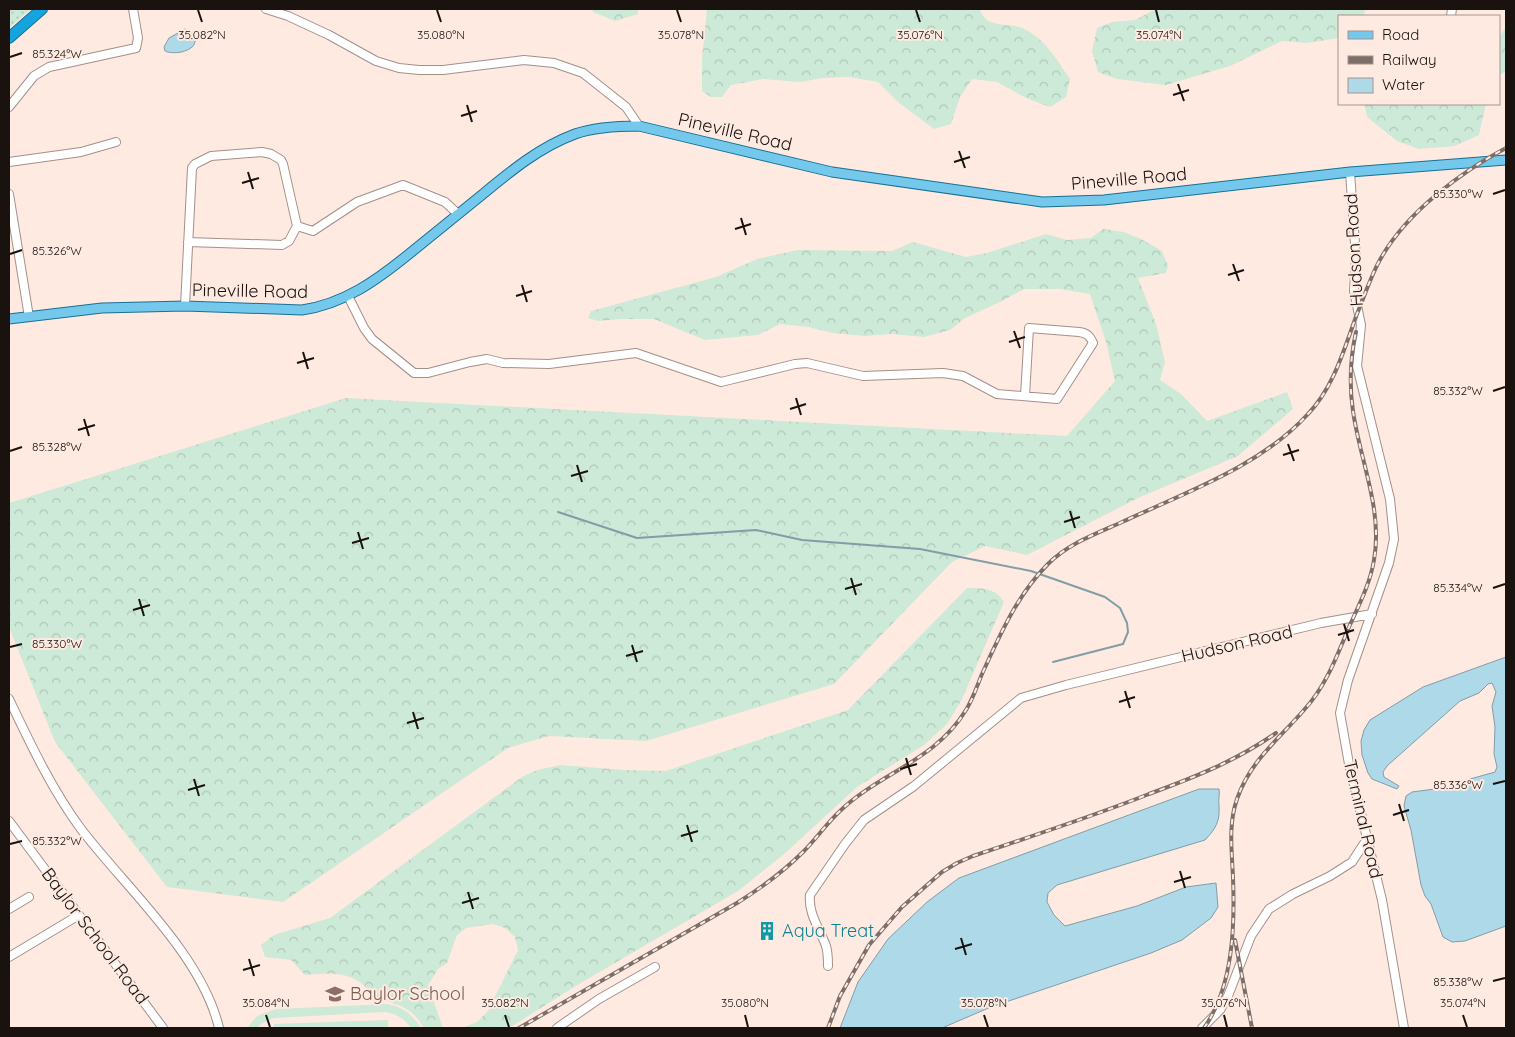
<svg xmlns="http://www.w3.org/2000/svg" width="1515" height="1037" font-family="Quicksand,sans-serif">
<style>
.grass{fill:url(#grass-dots)}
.forest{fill:url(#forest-crowns)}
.park{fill:#cde9d7}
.water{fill:#add9e8;stroke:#819da7}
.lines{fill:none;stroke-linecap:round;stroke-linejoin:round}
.stream{stroke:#819da7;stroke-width:2}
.minor-casing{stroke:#a39088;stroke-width:10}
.major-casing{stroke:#167195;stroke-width:11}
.highway-casing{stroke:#167195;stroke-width:12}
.minor{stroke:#fff;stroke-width:8}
.major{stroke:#73c8eb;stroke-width:9}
.highway{stroke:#15a4dd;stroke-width:10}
.rail-casing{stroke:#7c6f6a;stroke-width:4}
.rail{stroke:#ffeae2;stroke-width:2;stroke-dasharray:5.5;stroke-linecap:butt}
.ticks{fill:none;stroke:#19120f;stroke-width:2}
.labels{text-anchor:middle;stroke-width:4;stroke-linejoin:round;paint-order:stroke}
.street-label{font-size:18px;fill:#19120f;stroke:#ffeae2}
.culture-label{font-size:18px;fill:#0d838f;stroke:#ffeae2;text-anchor:start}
.education-label{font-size:18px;fill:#785e54;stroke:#ffeae2;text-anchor:start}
.ticks-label{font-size:12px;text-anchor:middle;fill:#19120f;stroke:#ffeae2;stroke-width:4;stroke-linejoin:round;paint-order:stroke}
</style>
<defs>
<pattern id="grass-dots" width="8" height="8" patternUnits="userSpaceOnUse" patternTransform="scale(1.25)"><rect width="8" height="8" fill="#cde9d7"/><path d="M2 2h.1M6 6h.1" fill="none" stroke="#afc7b7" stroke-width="1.8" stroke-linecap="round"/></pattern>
<pattern id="forest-crowns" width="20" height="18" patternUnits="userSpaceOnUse" patternTransform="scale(1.25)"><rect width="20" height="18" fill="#cde9d7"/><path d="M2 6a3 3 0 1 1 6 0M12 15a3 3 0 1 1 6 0" fill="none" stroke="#afc7b7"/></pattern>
</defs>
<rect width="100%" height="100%" fill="#ffeae2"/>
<path class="grass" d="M9,9H31L9,28Z"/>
<path class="forest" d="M592,9H638V14L615,21L593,12Z
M707,9H980C985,29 1007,22 1022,28C1044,37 1057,60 1070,79L1066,97L1050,107L1026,98L997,82L972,79L960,97L951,124L934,129L898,102L878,82L849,77L823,78L800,82L763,79L731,85L722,97H711L702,91V58Z
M1156,9H1366L1363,16H1339V38L1307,43L1282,41L1230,66L1166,85L1117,79L1098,72L1092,51L1097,28L1112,22L1135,20Z
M1506,27V70L1499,76V37Z
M1365,104H1486L1479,135L1455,146L1419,149L1397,141L1367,117Z
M1103,229L1124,232L1143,240L1162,251L1168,266L1166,273L1138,278L1156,324L1165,362L1160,380L1181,394L1207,421L1287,392L1293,409L1238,456L1138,498L1027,555L985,546L952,562L834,684L646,741L549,736L508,748L283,902L167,887L55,742L9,627V503L346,398L1067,436L1115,381L1106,342L1090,294L1060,289H1024L1002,301L965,318L950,330L924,337L892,334L865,336L833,333L808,327L780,324L758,335L705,340L654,319H621L598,321L588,318L591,311L716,277L757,259L798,250L892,251L913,242L966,257L987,253L1046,234L1067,240L1091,238Z
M967,588C982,588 996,588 1004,602L962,699L948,723L924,745L857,787L783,855L738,891L579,984L509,1028H461L477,1022L488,1011L518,950L515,937L505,928L493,924L466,928L457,935L447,963L438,969L428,985L443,1028H424C410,1005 400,1007 378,997C371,994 366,987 360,982C343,971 324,974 305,975L291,960L265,957L261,945L274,935L330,918L522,777L537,770L561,765L624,770L666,771L848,710Z"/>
<path class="park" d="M387,1004C403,1007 413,1015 421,1028H411C405,1019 397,1014 385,1012L274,1018L261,1024L257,1028H247L257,1016L276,1009Z
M388,1020V1028H274V1024Z"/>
<path class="water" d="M185,29L194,33C194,34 196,41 195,42C193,52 173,55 165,51L164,47L169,38Z
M1506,657V926L1465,941L1452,942L1443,937L1431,904L1425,896L1421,885L1411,830L1404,806L1406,796L1412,792L1449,787L1456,783L1495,772L1497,767L1494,754L1495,727L1492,706L1496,692L1492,683L1488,684L1479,693L1460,701L1387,766L1383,772L1384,777L1399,786L1397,789L1372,779L1368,773L1362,755L1361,741L1364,730L1370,720L1423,687Z
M1199,789H1219C1220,795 1218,800 1219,805C1220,822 1216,828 1205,840L1057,885L1048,893L1047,902L1054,915L1065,926L1137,906L1186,887L1216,883L1218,907L1211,918L1182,940L1151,953L991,1007L942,1028H840L858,982L888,939L927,902L959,878Z"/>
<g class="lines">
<path class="stream" d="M558,512L637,538L756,530L802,540L920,549L1031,571L1105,597L1120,608L1127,623L1128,632L1123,644L1053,662"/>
<g class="minor-casing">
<path id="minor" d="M266,9L288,16L329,35L376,61L399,68L419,70H443L524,60L554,63L583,73L626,107L639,126
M1451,16L1452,9
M9,107L34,76L49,67L136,48L138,38L133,9
M9,162L81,152L116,142
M1350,172L1356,258L1354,291L1361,325L1357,366L1390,499L1394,539L1389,563L1348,680L1340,713L1349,764L1382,900L1404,1028
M9,194L29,317
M297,226L313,231L357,202L403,185L445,202L458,214
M348,296L364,328L372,339L414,373H428L470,362L487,359L503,363L549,364L636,353L721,382L795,364L807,363L863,376L943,373L963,376L997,394L1057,399L1093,343C1090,336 1087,333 1079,332L1029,328L1025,396
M185,306L192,168L195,164L211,156L262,152L271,154L281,160L283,164L297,226L289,241L282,245L188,242
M9,699C30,743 52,790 81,829C126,888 202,955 219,1028
M9,821L163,1028
M9,909L29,897
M9,957L79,915
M828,966C828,960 828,952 826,946C820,929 808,914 810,895L845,844L864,820L914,786L1021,698L1066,685L1321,623L1372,614
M557,1028L599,999L655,967
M1202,1028L1220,1010L1228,996L1251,936L1269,909L1293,894L1330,876L1352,862L1367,839"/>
</g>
<g class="major-casing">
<path id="major" d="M9,319L102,308L185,306L302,310C344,304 377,280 409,254C434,234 458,214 483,194C512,170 540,147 575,134C595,127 619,126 639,126L832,172L1042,202L1104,200L1350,172L1506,160"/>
</g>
<g class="highway-casing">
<path id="highway" d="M9,38L42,9"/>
</g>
<use href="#minor" class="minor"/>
<use href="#major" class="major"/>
<use href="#highway" class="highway"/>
<g class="rail-casing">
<path id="rail" d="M1235,940L1252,1028
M519,1028L737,903C761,888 782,873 803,852C816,839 827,823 840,811C881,772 935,761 966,710C973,699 977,686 982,674C1000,635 1017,595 1048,564C1068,544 1095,534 1120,523C1184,493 1260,467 1308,414C1334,387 1344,349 1357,314C1365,295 1371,275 1381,258C1407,212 1461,172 1506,148
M828,1028L840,996L869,945L902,907L942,872L957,863L973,856C1032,836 1091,817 1149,794C1195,777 1236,761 1276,733
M1204,1028C1233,987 1235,927 1233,878C1232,852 1228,825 1237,799C1250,761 1278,740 1304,710C1326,686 1337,656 1349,627C1359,605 1370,584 1374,560C1383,509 1360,461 1353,411C1349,384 1350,359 1356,332"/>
</g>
<use href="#rail" class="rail"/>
</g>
<path class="ticks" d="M198,10L202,22M437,10L441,22M677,10L681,22M916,10L920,22M1156,10L1159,22M10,57L22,53M1178,84L1184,101M1173,95L1189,90M467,105L472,122M461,116L477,111M959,151L965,168M954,162L970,157M248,172L253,189M242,183L259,178M1493,194L1505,190M741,218L746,235M735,229L751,224M10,254L22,250M1233,264L1239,281M1228,275L1244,270M522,285L527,302M516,296L532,291M1014,331L1020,348M1009,342L1025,337M303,352L308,369M297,363L314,358M1493,391L1505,387M796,398L801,415M790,409L806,404M84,419L89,436M78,430L95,425M1288,444L1294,461M10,451L22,447M1283,455L1299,450M577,465L582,482M571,476L588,471M1070,511L1075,528M1064,522L1080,517M358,532L363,549M352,543L369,538M851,578L856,595M1493,588L1505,584M845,589L862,584M139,599L144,616M133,610L150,605M1344,624L1349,641M1338,635L1354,630M632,645L637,662M10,647L22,644M626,656L643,651M1125,691L1130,708M1119,702L1135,697M413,712L418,729M407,723L424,718M906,758L911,775M900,769L917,764M194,779L199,796M1493,784L1505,781M188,790L205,785M1399,804L1404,821M1393,815L1409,810M687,825L692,842M681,836L698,831M10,844L22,841M1180,871L1185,888M1174,882L1191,877M468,892L473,909M462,903L479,898M961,938L966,955M955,949L972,944M249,959L254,976M243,970L260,965M1493,981L1505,978M266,1015L270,1027M505,1015L509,1027M745,1015L748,1027M984,1015L988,1027M1224,1015L1227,1027M1463,1015L1467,1027"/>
<defs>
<g id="building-bare" transform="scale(1.5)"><path d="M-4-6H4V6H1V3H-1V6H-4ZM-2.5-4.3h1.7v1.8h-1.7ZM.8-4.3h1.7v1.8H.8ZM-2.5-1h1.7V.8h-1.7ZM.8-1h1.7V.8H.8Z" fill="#0f9aa8" stroke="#ffeae2" stroke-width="2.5" paint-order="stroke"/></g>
<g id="school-bare" transform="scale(1.5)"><path d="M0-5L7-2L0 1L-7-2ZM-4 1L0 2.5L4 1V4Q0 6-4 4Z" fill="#8d6e63" stroke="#ffeae2" stroke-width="2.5" paint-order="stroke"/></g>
</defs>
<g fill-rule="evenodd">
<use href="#building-bare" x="767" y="931"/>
<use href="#school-bare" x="335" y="994"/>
</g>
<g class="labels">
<g class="street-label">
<text transform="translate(735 132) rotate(13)" y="6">Pineville Road</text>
<text transform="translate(1129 179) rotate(-5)" y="6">Pineville Road</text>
<text transform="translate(1354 250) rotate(-93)" y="6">Hudson Road</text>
<text transform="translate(250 291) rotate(1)" y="6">Pineville Road</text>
<text transform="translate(1237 644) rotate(-13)" y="6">Hudson Road</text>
<text transform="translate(1363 819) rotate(77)" y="6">Terminal Road</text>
<text transform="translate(95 936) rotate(53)" y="6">Baylor School Road</text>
</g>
<g class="culture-label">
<text x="782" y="937">Aqua Treat</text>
</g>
<g class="education-label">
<text x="350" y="1000">Baylor School</text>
</g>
</g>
<g class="ticks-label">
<text x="202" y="39">35.082°N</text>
<text x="441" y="39">35.080°N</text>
<text x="681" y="39">35.078°N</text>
<text x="920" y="39">35.076°N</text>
<text x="1159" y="39">35.074°N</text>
<text x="57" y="58">85.324°W</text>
<text x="1458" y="198">85.330°W</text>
<text x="57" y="255">85.326°W</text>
<text x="1458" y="395">85.332°W</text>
<text x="57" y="451">85.328°W</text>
<text x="1458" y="592">85.334°W</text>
<text x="57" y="648">85.330°W</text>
<text x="1458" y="789">85.336°W</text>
<text x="57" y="845">85.332°W</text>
<text x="1458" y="986">85.338°W</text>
<text x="266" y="1007">35.084°N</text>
<text x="505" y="1007">35.082°N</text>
<text x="745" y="1007">35.080°N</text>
<text x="984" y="1007">35.078°N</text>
<text x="1224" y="1007">35.076°N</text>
<text x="1463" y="1007">35.074°N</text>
</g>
<rect width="1515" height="1037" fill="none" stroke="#19120f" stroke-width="20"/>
<rect x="1338" y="15" width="162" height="90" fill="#ffeae2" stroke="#a3948e"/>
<rect x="1348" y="31" width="25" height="8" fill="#73c8eb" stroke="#a3948e"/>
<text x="1382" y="40" font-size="15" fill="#19120f">Road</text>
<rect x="1348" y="56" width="25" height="8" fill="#7c6f6a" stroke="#a3948e"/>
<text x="1382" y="65" font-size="15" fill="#19120f">Railway</text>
<rect x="1348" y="78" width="25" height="15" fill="#add9e8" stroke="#a3948e"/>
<text x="1382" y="90" font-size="15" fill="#19120f">Water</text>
</svg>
